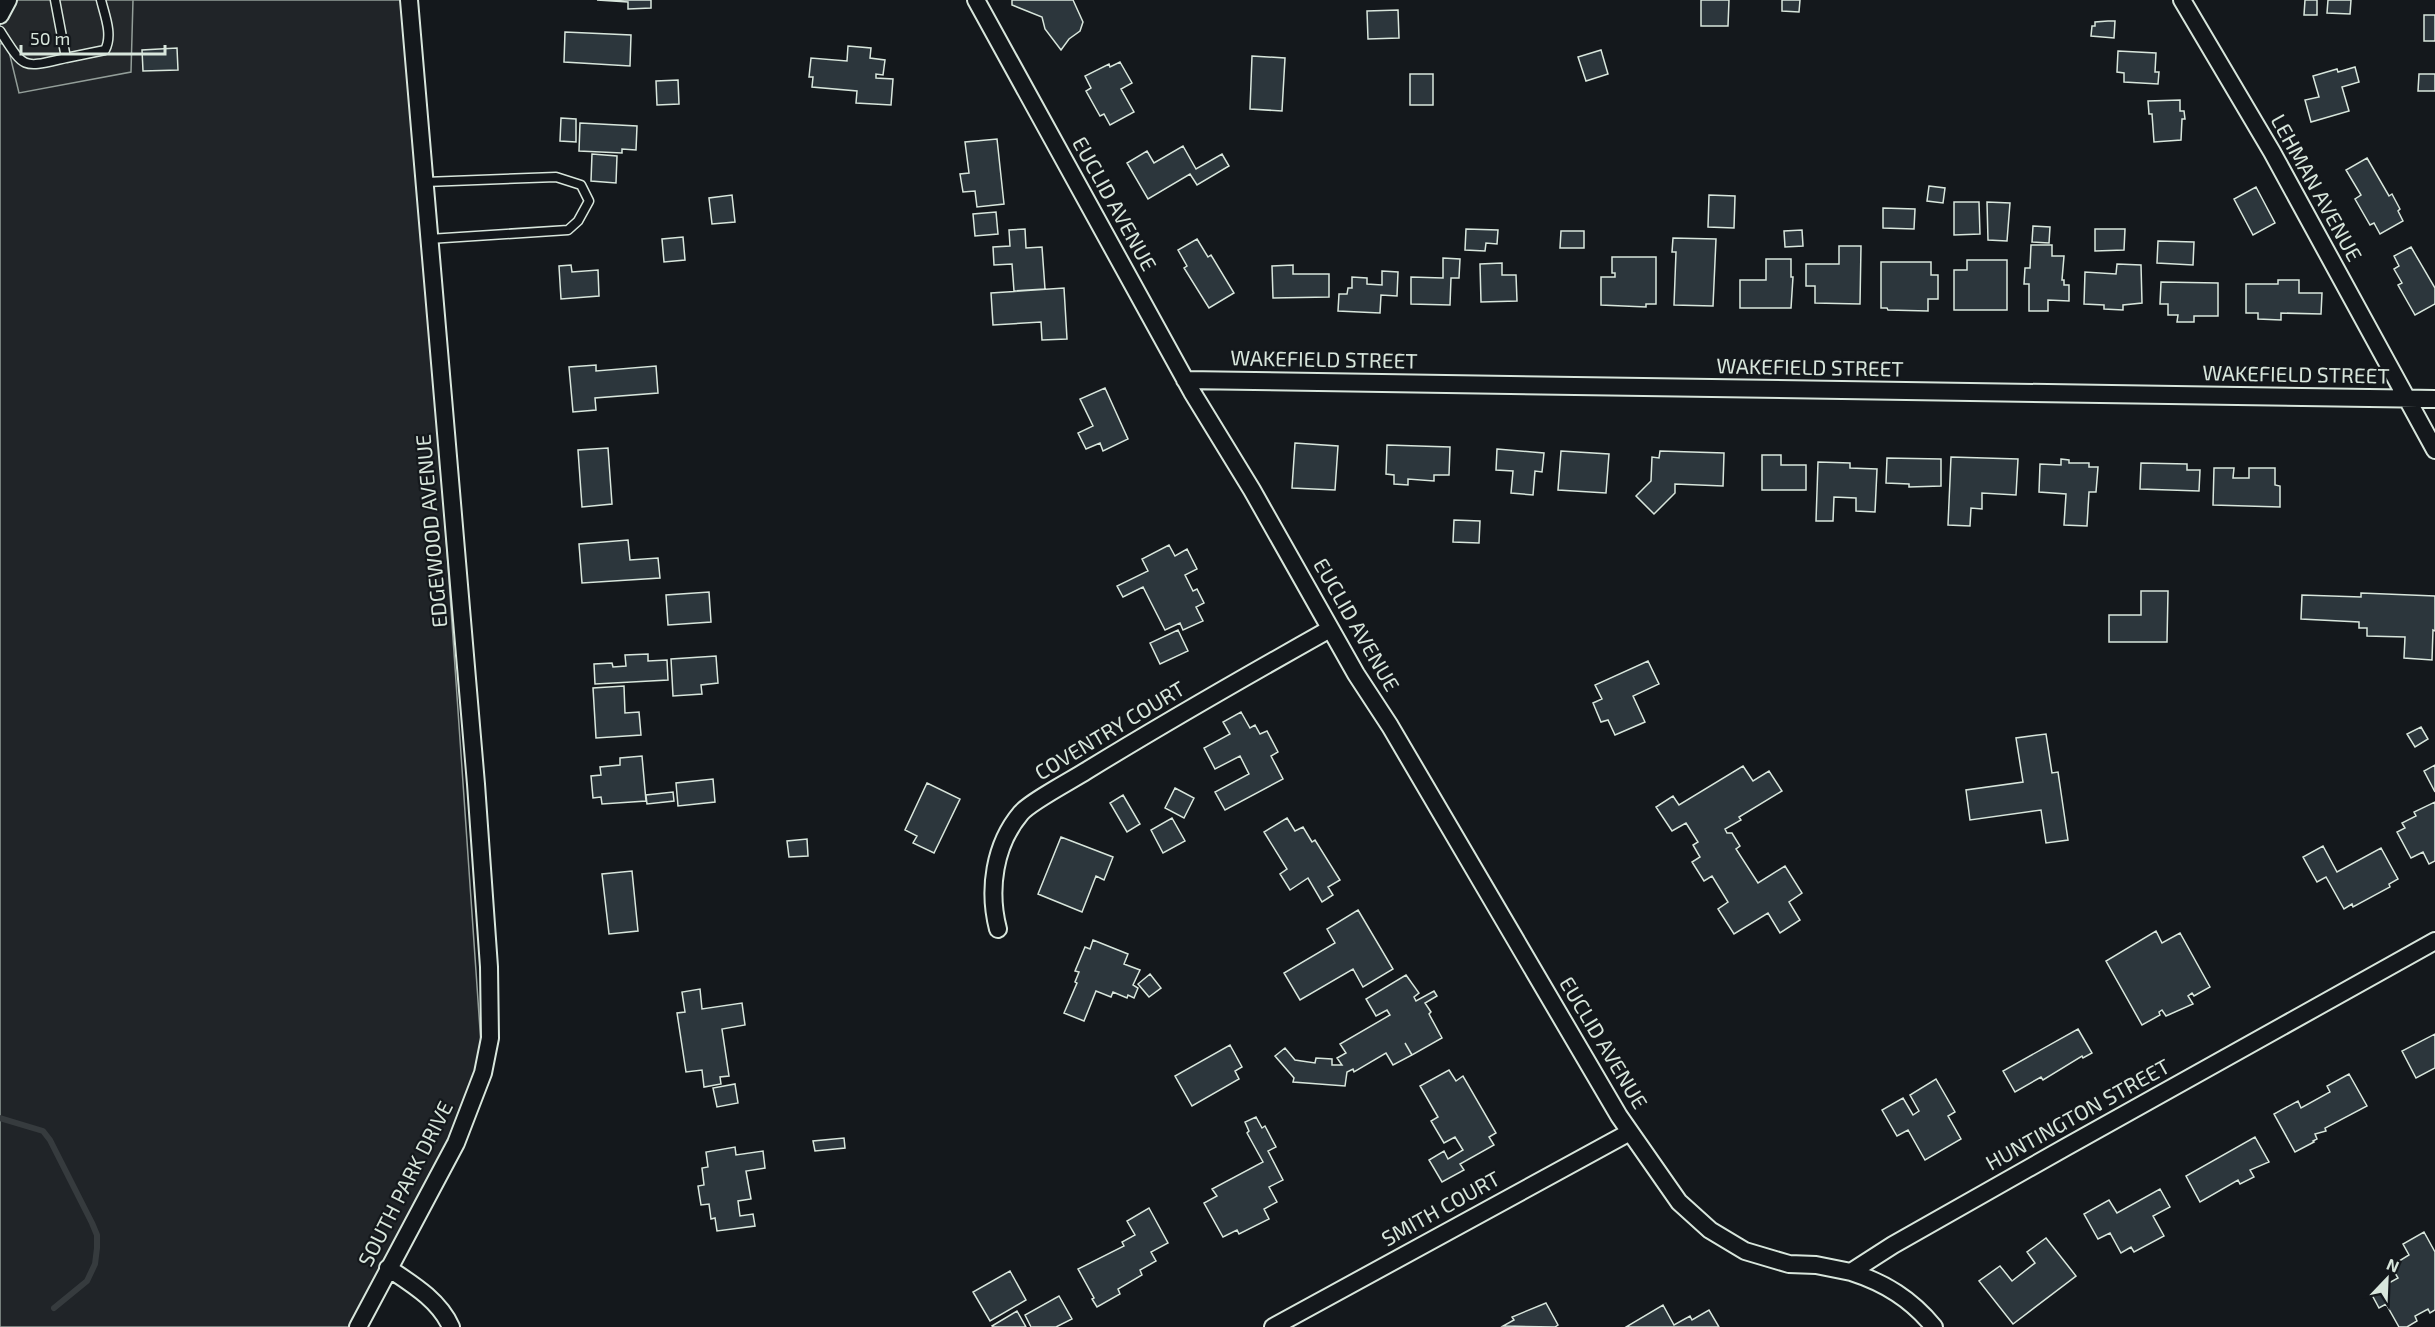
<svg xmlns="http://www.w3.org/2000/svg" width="2435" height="1327" font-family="'Exo 2',sans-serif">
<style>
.green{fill:#202428;stroke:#939e99;stroke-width:1.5}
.parking{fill:#24282b;stroke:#939e99;stroke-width:1.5}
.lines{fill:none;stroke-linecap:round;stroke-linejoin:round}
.stream{stroke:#363b3e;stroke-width:6}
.building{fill:#2c363c;stroke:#d8e6dc;stroke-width:1.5}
.lane-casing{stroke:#d8e6dc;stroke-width:11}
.street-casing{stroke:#d8e6dc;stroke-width:20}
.lane{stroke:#14181c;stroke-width:8}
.street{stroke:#14181c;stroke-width:16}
.labels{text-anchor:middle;stroke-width:4.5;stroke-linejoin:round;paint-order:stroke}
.street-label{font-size:21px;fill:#d8e6dc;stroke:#14181c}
</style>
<rect width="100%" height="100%" fill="#14181c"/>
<path class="green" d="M0,0H409L483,1073L355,1327H0Z"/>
<path class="parking" d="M0,0H133L131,72L19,93L7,43L0,44Z"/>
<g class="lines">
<path class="stream" d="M0,1118L43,1131L50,1140L92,1223L97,1235V1248L95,1264L87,1281L54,1308"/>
</g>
<path class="building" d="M597,0H651V8L628,9V2Z
M1012,0H1073L1083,22L1080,31L1069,39L1061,50L1045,29L1042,17L1012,5Z
M1701,0H1729L1728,26H1701Z
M1782,0H1800L1799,12L1782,11Z
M2305,0H2317V15H2304Z
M2328,0H2351L2350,14L2327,13Z
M1398,10L1399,38L1368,39L1367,11Z
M2424,15H2435V41H2424Z
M2108,21H2115L2114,38L2091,36L2092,26H2095V22Z
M565,32L631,35L630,66L564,62Z
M848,46L871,48L870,58L885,60L883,75L876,74V78L893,79L891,105L856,103L857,91L812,87L813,77H809L811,58L847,61Z
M177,48L178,70L143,71L142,50Z
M1601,50L1608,74L1586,81L1578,57Z
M2118,51L2156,53L2155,72H2159L2158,84L2124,82V73L2117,72Z
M1252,56L1285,58L1282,111L1250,109Z
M1120,62L1132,83L1121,89L1134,112L1110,125L1104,114L1100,116L1086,91L1091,88L1085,76L1109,64L1110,67Z
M2355,67L2359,82L2342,87L2349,111L2311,122L2305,100L2319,97L2313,76L2337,69L2338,72Z
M1410,74H1433V105H1410Z
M2419,74H2435V91H2418Z
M678,80L679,104L657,105L656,81Z
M2180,100V111H2184L2185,119H2182L2181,140L2154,142L2152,114H2149L2148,101Z
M561,118L576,119V142L560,141Z
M580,123L637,126L636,150L622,149V153L579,151Z
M997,139L1004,204L977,207L975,191L963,192L960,174L969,173L965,142Z
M1183,146L1196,169L1222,154L1229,166L1197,185L1190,174L1148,199L1127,163L1147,151L1154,163Z
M592,154L617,156L616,183L591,181Z
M2367,158L2389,196L2392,194L2400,209L2398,211L2403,221L2380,234L2374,223L2370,225L2355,199L2361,195L2346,170Z
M1929,186L1945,188L1943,203L1927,201Z
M2256,187L2275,223L2253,235L2234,199Z
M732,195L735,222L712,224L709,198Z
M1709,195L1735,196L1734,228L1708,227Z
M1954,202H1979L1980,234L1954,235Z
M1987,202L2010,203L2007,241L1988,240Z
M1883,208L1915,209L1914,229L1883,228Z
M996,212L998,234L975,236L973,214Z
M2033,226L2050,227L2049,243L2032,242Z
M1025,229L1026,248L1042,247L1045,289L1014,291L1012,264L994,265L993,247L1010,246L1009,230Z
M1466,229L1498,230L1497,244L1486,243L1485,251L1465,250Z
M2095,229H2125L2124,250L2095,251Z
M1802,230L1803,246L1785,247L1784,231Z
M1561,231H1584V248H1560Z
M683,237L685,260L664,262L662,239Z
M1673,238L1716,239L1713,306L1674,305L1676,252H1672Z
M1197,239L1208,257L1211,255L1234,293L1209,308L1184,268L1187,266L1178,250Z
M2158,241L2194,242L2193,265L2157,263Z
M2031,245H2052V256H2064L2062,280H2064V285H2069V301L2048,300V311H2029V284H2024L2025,268H2030Z
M1839,246H1861L1860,304L1815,303V286H1806V264H1839Z
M2411,247L2435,288V304L2415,315L2398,285L2402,283L2394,269L2399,266L2394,256Z
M1612,257H1656V304H1646V307L1601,305V277H1615V273H1612Z
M1443,258L1460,259L1459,278H1451L1450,305L1411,304V277L1443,278Z
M1766,259H1791V277H1793L1791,308H1740V280H1766Z
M1967,260H2007V310H1954V270H1967Z
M1881,262H1931V275H1938V299H1928V311L1888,310L1887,308H1881Z
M1502,263V275H1516L1517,301L1481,302L1480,264Z
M2117,264L2141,265L2142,303L2123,305V310L2104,309V305L2084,304L2085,272L2116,274Z
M571,265L572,272L598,270L599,296L561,299L559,266Z
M1293,265V274H1329V297L1273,298L1272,266Z
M1382,271L1398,272L1397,296L1381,295L1380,313L1338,311L1339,294H1347L1348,288H1352V277L1367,278V284L1382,285Z
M2278,280H2299V293H2322L2321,314L2281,313V320L2258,319V313H2246V284H2278Z
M2161,282L2218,283V316H2194V322H2177L2178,315H2168V304H2160Z
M1064,288L1067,339L1042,340L1041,322L993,325L991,293Z
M596,365V371L656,366L658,393L595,398L596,410L573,412L569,367Z
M1105,388L1128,439L1103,451L1100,443L1086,449L1078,433L1093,426L1080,399Z
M1295,443L1338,446L1335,490L1292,488Z
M1387,445L1450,447L1449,475H1434V481L1408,479V485L1394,484V475L1386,474Z
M608,448L612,504L582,507L578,450Z
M1497,449L1544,453L1542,472L1535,471L1533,495L1511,493L1513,471L1496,470Z
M1561,451L1609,454L1606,493L1558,490Z
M1660,451L1724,453L1723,486L1675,484V493L1654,514L1636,496L1651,481L1652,457L1659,458Z
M1762,455H1781V465H1806V490H1762Z
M1951,457L2018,459L2016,495L1982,493V509L1971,508L1970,526L1948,525Z
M1887,458L1941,459V486L1909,487V484L1886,483Z
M2061,459L2069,460V463H2089V467H2098L2096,492H2089L2087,526L2064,525L2066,494L2039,492L2040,464L2061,465Z
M1818,462L1850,463V468L1877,469L1875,512L1856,511V498L1834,497L1833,521H1816Z
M2141,463L2187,464V470H2200L2199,491L2140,489Z
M2214,468H2234L2233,478H2249V468H2275V485L2280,486V507L2213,505Z
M1454,520L1480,521L1479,543L1453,542Z
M628,540L630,560L658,558L660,578L582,583L579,544Z
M1169,545L1175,556L1187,549L1197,569L1185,575L1193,591L1197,589L1204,603L1196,607L1203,621L1183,630L1180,623L1165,630L1143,587L1123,597L1117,586L1148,571L1142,559Z
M2141,591H2168L2167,642H2109V615H2141Z
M709,592L711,622L668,625L666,595Z
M2361,593L2435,596V631L2433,630L2432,660L2404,658L2405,637L2367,636V628H2359V622L2301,619L2302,595L2361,597Z
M1178,630L1188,651L1160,664L1150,643Z
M648,654V661L667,660L668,680L595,684L594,664L612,663L613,667L626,666L625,655Z
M716,656L718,683L701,685L702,694L673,696L671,659Z
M1648,661L1659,684L1633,696L1645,722L1615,735L1608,720L1601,722L1593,703L1602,699L1595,685Z
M624,686L625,713L639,712L641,735L596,738L593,688Z
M1241,712L1250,728L1255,725L1260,734L1267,731L1278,752L1271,756L1283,779L1225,810L1215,792L1249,774L1240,756L1215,769L1204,748L1230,734L1223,722Z
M2421,727L2428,739L2415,747L2407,734Z
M2046,734L2052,773L2058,772L2068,840L2046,843L2041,810L1970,820L1966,790L2023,782L2016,738Z
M642,756L646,801L602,804L601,797L593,798L591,776L601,775L600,767L620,765V758Z
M2435,765V792L2424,771Z
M1743,766L1753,781L1769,771L1782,791L1739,817L1741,820L1725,829L1727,833H1732L1740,846L1736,849L1758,883L1785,866L1802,893L1789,902L1800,920L1780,933L1768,913L1734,934L1718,909L1728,902L1712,876L1704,881L1692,862L1700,857L1693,845L1698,842L1686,823L1672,831L1656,807L1673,796L1679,805Z
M713,779L715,802L678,806L676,783Z
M927,783L960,799L934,853L913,843L917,836L905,830Z
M1175,788L1194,798L1184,818L1165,808Z
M673,792L674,801L647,804L646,795Z
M1123,795L1140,824L1127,832L1110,803Z
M2435,802V861L2429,864L2423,852L2411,858L2397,832L2405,828L2402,823L2416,816L2414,812Z
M1172,818L1185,841L1163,853L1151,830Z
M1287,818L1295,831L1303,827L1312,842L1315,840L1340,880L1328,887L1333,895L1322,902L1308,878L1290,890L1280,874L1287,869L1264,832Z
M1061,837L1113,857L1104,880L1096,876L1082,912L1038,894Z
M807,839L808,856L789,857L787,841Z
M2323,846L2337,872L2381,848L2398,879L2389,884L2390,887L2353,907L2352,904L2344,909L2326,877L2317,882L2303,857Z
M632,871L638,931L609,934L602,874Z
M1358,910L1393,969L1363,987L1353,969L1300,1000L1284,973L1335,943L1327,929Z
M2156,931L2162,943L2180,933L2210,987L2194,996L2192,993L2188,996L2193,1004L2166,1016L2162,1010L2159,1012L2160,1015L2142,1025L2106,961Z
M1093,940L1128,954L1124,964L1140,970L1133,985L1138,988L1134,998L1128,995L1127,998L1113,992L1111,997L1096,991L1084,1021L1064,1013L1077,983L1075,982L1079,972L1075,971L1085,947L1090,949Z
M1150,974L1161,988L1149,997L1138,984Z
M1406,975L1419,993L1414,997L1416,1001L1434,991L1437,996L1425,1003L1431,1012L1429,1014L1442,1038L1412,1055L1405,1043L1412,1055L1393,1065L1386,1053L1354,1072L1353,1069L1347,1072L1345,1086L1293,1082L1294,1078L1275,1056L1285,1048L1295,1060L1315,1063L1316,1058L1332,1059V1065H1342L1337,1058L1346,1053L1340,1044L1390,1015L1387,1010L1376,1016L1366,999Z
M700,989L702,1009L742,1003L745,1025L722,1029L729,1076L720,1077L721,1084L704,1087L702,1070L686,1072L677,1013L685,1012L682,992Z
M2078,1029L2092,1053L2083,1058L2082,1056L2043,1080L2041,1077L2015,1092L2003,1071Z
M2435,1034V1068L2416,1078L2402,1051Z
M1230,1045L1242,1067L1235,1071L1239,1079L1192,1106L1175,1076Z
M1449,1070L1456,1081L1463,1076L1496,1133L1489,1137L1494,1145L1460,1164L1464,1170L1442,1182L1429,1160L1444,1151L1448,1159L1463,1150L1455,1137L1444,1143L1431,1121L1438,1117L1420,1086Z
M2349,1074L2367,1106L2325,1128L2326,1131L2315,1134L2317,1139L2313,1141L2314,1142L2295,1152L2274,1114L2298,1101L2301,1108L2330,1092L2327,1086Z
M1936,1079L1955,1112L1948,1116L1961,1139L1925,1160L1908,1130L1897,1136L1882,1110L1903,1098L1913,1115L1919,1111L1910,1095Z
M735,1084L738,1103L717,1107L713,1088Z
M1256,1117L1262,1128L1265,1126L1276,1147L1268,1151L1283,1180L1269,1187L1277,1202L1264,1209L1269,1219L1239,1234L1237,1230L1223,1237L1204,1203L1217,1196L1212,1189L1263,1162L1247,1133L1249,1131L1245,1122Z
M2255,1137L2269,1162L2250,1170L2254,1177L2240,1184L2238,1180L2200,1202L2186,1176Z
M844,1138L845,1148L815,1151L813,1141Z
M735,1147L736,1155L763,1151L765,1168L746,1171L751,1199L738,1201L740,1216L753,1214L755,1226L717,1231L715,1218L711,1219L709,1204L701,1205L698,1186L704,1185L702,1168L708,1167L706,1152Z
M2160,1189L2170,1207L2153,1216L2164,1236L2134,1252L2131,1247L2121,1253L2110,1233L2098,1239L2084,1214L2109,1200L2117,1213Z
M1149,1208L1168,1243L1151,1252L1156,1261L1140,1270L1142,1275L1118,1289L1120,1294L1097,1307L1092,1299L1094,1298L1078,1269L1124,1246L1122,1242L1135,1235L1127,1221Z
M2424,1232L2435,1252V1310L2430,1313L2428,1309L2415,1316L2417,1321L2407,1327H2399L2386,1304L2379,1308L2371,1293L2398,1278L2391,1266L2409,1255L2403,1244Z
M2046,1238L2076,1276L2013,1324L1979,1281L2000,1266L2012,1281L2035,1263L2027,1252Z
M1010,1271L1026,1300L990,1321L973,1292Z
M1059,1296L1072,1319L1056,1327H1031L1025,1315Z
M1546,1303L1558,1325L1555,1327L1503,1326L1514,1320L1512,1317Z
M1663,1305L1674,1325L1690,1316L1692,1320L1709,1310L1719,1327H1626Z
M1017,1311L1026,1327H993L992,1326Z"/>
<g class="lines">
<g class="lane-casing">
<path id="lane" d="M55,0L66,58L105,50C113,35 105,16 101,0
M0,31C25,70 22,68 66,58
M425,182L556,177L581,185L589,201L578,221L568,230L429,239"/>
</g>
<g class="street-casing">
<path id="street" d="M976,0L1192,392L1252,490L1356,674L1390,726L1619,1116L1679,1202L1710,1230L1745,1251L1789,1264L1816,1265L1851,1272L1893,1245L2066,1147L2435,941
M2182,0L2272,152L2435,450
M0,15L8,0
M1185,380L2435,399
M998,929C988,890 994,845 1021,813C1030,802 1072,780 1086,771C1166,722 1248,675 1330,629
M388,1268C412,1284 439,1300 451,1327
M1851,1272C1885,1283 1911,1299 1934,1327
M358,1327L456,1143L483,1073L490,1038L489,967L476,784L409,0
M1273,1327L1630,1132"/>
</g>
<use href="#lane" class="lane"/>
<use href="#street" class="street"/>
</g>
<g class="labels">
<g class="street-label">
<text transform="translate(2316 188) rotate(61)" y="7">LEHMAN AVENUE</text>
<text transform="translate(1114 204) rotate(61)" y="7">EUCLID AVENUE</text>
<text transform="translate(1324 360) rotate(1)" y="7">WAKEFIELD STREET</text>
<text transform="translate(1810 368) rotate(1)" y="7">WAKEFIELD STREET</text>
<text transform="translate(2296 375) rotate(1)" y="7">WAKEFIELD STREET</text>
<text transform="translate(432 531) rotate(-95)" y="7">EDGEWOOD AVENUE</text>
<text transform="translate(1356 625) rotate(60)" y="7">EUCLID AVENUE</text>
<text transform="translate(1110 731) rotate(-31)" y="7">COVENTRY COURT</text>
<text transform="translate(1603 1043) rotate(59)" y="7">EUCLID AVENUE</text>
<text transform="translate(2078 1115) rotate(-29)" y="7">HUNTINGTON STREET</text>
<text transform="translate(406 1184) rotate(-63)" y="7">SOUTH PARK DRIVE</text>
<text transform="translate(1441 1209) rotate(-29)" y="7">SMITH COURT</text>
</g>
</g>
<g transform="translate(2387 1279) rotate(23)" stroke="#14181c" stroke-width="4.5" paint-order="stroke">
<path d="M0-4.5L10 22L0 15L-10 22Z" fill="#d8e6dc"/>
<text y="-9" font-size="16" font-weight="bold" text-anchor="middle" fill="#d8e6dc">N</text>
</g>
<path d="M21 45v9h144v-9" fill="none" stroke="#d8e6dc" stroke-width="3"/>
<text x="30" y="45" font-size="18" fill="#d8e6dc" stroke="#14181c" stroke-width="4.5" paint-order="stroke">50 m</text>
</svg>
